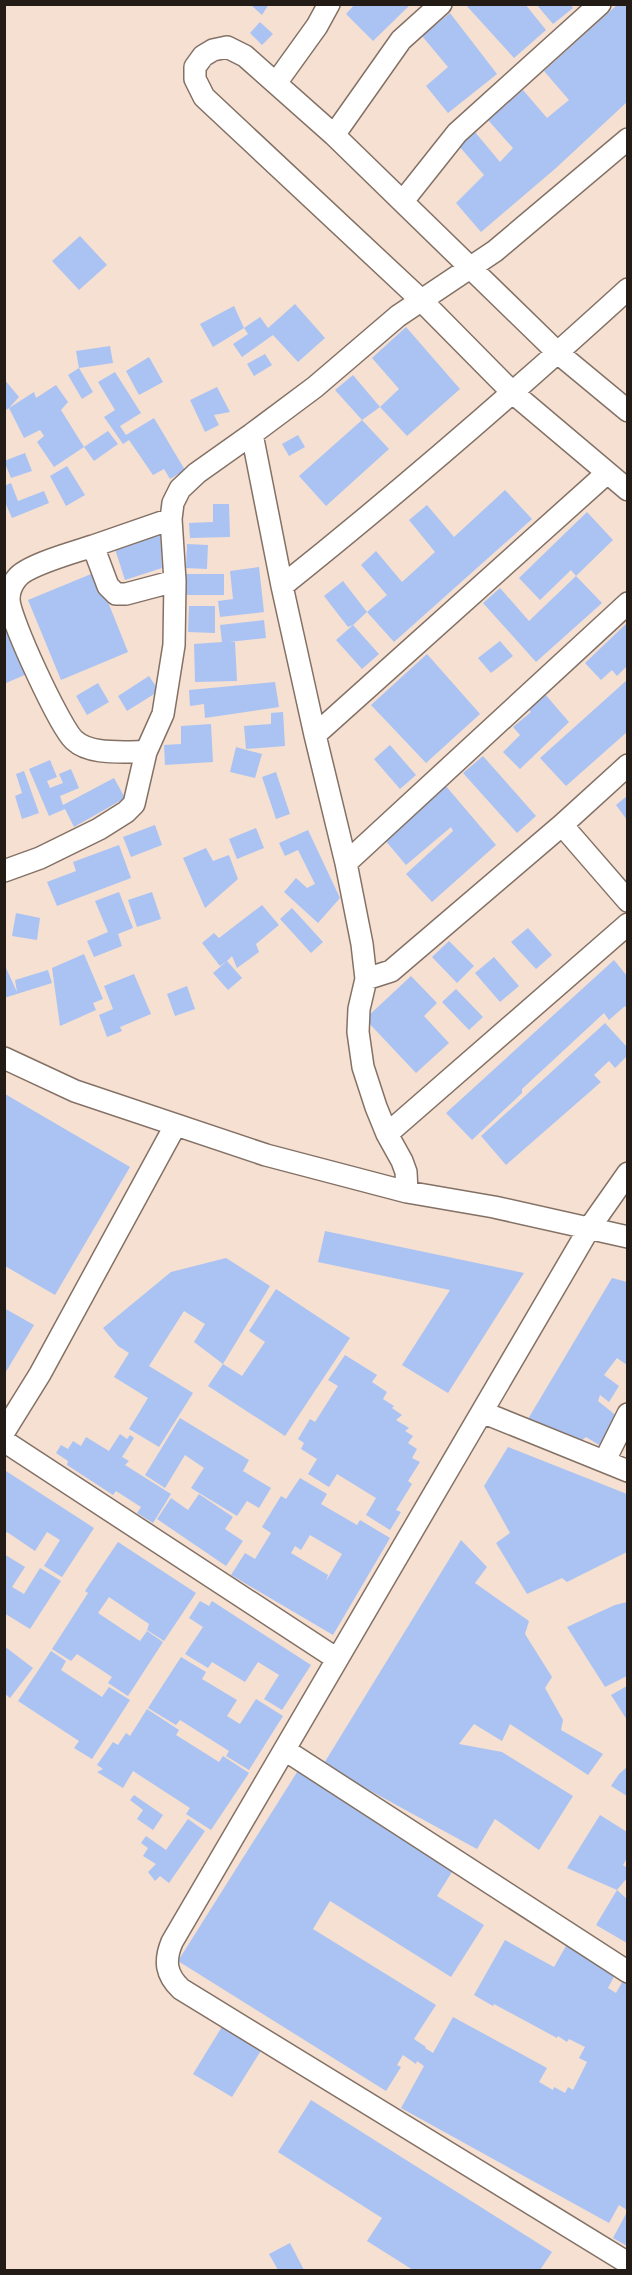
<svg xmlns="http://www.w3.org/2000/svg" width="632" height="2275" font-family="Bitter,serif">
<style>
.building{fill:#aac3f2;fill-rule:evenodd}
.lines{fill:none;stroke-linecap:round;stroke-linejoin:round}
.street-casing{stroke:#847165;stroke-width:24}
.street{stroke:#fff;stroke-width:21}
</style>
<rect width="100%" height="100%" fill="#f5e0d2"/>
<path class="building" d="M250,4H269L262,15Z
M355,4H411L373,41L346,14Z
M465,4H525L546,30L514,58Z
M536,4H570L573,8L553,24Z
M618,4H627V102L556,168L481,232L456,203L484,175L459,146L475,132L500,162L513,148L488,120L523,90L547,118L569,100L544,71Z
M450,13L497,74L448,113L426,86L448,67L422,36Z
M260,22L273,34L262,45L250,33Z
M80,236L107,265L79,290L52,261Z
M295,304L325,338L298,362L273,335L242,357L233,344L248,334L244,328L213,347L200,324L234,306L244,328L260,317L268,328Z
M406,327L460,389L407,436L380,407L399,389L372,358Z
M110,346L113,363L79,368L93,392L82,399L68,375L79,368L76,351Z
M265,354L272,365L254,376L247,364Z
M149,357L163,382L139,395L126,371Z
M115,372L141,413L120,426L126,435L154,418L185,470L170,479L164,469L153,475L129,440L123,444L104,417L115,410L98,382Z
M353,375L380,407L362,420L389,449L326,506L299,476L362,420L335,390Z
M4,379L19,397L9,408L34,392L36,398L56,385L68,402L61,410L84,447L54,467L37,442L44,436L40,430L24,438L9,408L4,411Z
M217,387L230,412L214,415L219,425L205,432L190,400Z
M108,431L118,444L94,461L84,447Z
M298,435L305,447L289,456L282,444Z
M25,453L32,471L11,478L4,461Z
M67,466L85,495L66,506L50,476Z
M11,483L18,501L44,491L49,503L12,518L4,500V486Z
M505,490L532,519L394,642L367,612L353,625L379,654L362,669L336,640L353,625L348,627L324,596L343,581L367,612L387,595L361,565L376,551L402,582L435,552L409,520L427,505L454,537Z
M213,504H229L230,537L190,538L189,523L213,522Z
M587,512L613,540L576,576L602,603L536,662L483,603L500,588L529,621L576,576L571,570L540,600L519,578Z
M160,531L162,568L125,580L114,546Z
M187,544L208,545L207,569L186,568Z
M259,567L264,612L220,617L218,601L233,599L230,571Z
M96,572L128,652L61,680L28,600Z
M186,574H224V595H186Z
M189,606H215V633L188,632Z
M4,620L29,673L4,684Z
M264,620L266,638L229,642H235L237,681L195,682L194,644L222,642L220,625Z
M627,623V666L617,676L612,670L601,680L585,663Z
M500,641L513,656L491,673L478,658Z
M427,654L480,714L426,763L371,705Z
M149,676L159,691L127,711L118,696Z
M627,680V732L566,786L540,758Z
M275,682L279,707L205,718L204,704L190,706L189,690Z
M98,683L109,702L87,715L76,696Z
M544,693L569,722L520,769L503,752L520,735L513,727L531,712L527,707Z
M283,712L285,746L246,749L244,726L271,724V713Z
M211,724L213,762L165,765L164,745L181,744V726Z
M390,745L416,775L400,789L374,759Z
M236,747L262,754L255,778L230,772Z
M483,756L536,816L517,833L463,773Z
M50,760L57,777L47,781L50,788L63,783L59,774L71,769L79,788L60,796L63,805L114,778L125,798L74,827L65,809L49,816L29,769Z
M24,771L39,813L22,819L15,796L22,793L16,774Z
M276,772L290,814L276,819L262,777Z
M445,785L496,845L432,902L406,874L453,831L451,827L406,865L384,839Z
M627,796V820L616,805Z
M155,825L162,845L131,857L123,837Z
M256,828L264,848L237,859L229,839Z
M308,830L340,898L318,923L284,892L296,878L307,888L315,884L298,850L285,856L279,843Z
M119,845L131,878L57,906L47,882L76,871L73,862Z
M206,848L213,861L229,855L238,879L205,908L183,858Z
M119,892L133,928L118,934L122,946L94,957L87,941L108,932L95,901Z
M152,892L161,919L137,927L128,900Z
M262,905L279,925L256,944L259,952L237,968L232,956L227,961L242,978L228,990L213,973L227,961L220,966L202,943L214,933L219,938Z
M292,908L323,942L311,953L280,919Z
M16,913L40,918L37,940L12,936Z
M528,928L552,955L536,969L511,942Z
M449,941L474,966L457,983L432,957Z
M84,954L103,999L93,1003L96,1010L60,1026L52,968Z
M494,957L519,986L500,1002L475,973Z
M614,960L627,976V1009L625,1006L609,1020L604,1013L522,1089V1093L472,1140L446,1113Z
M6,968L17,992L15,980L48,970L52,983L4,998V969Z
M134,974L151,1014L120,1027L122,1031L107,1037L99,1015L113,1009L104,986Z
M411,976L437,1003L424,1016L449,1043L416,1073L365,1019Z
M187,986L195,1009L175,1016L167,994Z
M456,989L483,1017L469,1030L442,1002Z
M605,1023L627,1047V1056L615,1068L609,1061L594,1075L601,1082L506,1165L481,1136Z
M5,1094L130,1167L55,1295L5,1266Z
M325,1231L524,1273L448,1393L402,1365L450,1290L318,1262Z
M226,1258L270,1286L223,1364L242,1376L265,1342L249,1331L276,1289L350,1338L285,1436L208,1386L223,1364L194,1342L205,1324L184,1311L149,1366L193,1393L159,1447L129,1429L148,1398L114,1377L129,1353L118,1346L103,1328L171,1272Z
M612,1278L627,1282V1365L617,1358L604,1375L619,1386L609,1402L600,1395L598,1401L618,1417L609,1451L586,1437L580,1442L528,1419Z
M4,1308L34,1325L4,1375Z
M345,1355L377,1375L372,1382L387,1392L383,1399L394,1406L392,1408L402,1415L396,1420L409,1428L405,1431L413,1436L408,1443L417,1449L412,1458L420,1462L408,1481L412,1484L396,1510L401,1512L390,1530L366,1515L376,1498L337,1474L329,1487L308,1474L317,1459L301,1449L304,1443L298,1439L310,1419L315,1422L338,1386L328,1380Z
M180,1418L249,1460L243,1471L271,1488L259,1508L247,1501L237,1516L191,1488L204,1468L185,1455L165,1488L145,1475Z
M120,1434L127,1439L130,1435L134,1438L122,1457L129,1461L125,1465L171,1494L153,1523L137,1513L141,1507L116,1491L113,1495L67,1465L68,1461L56,1453L61,1445L68,1449L73,1441L81,1446L86,1437L109,1451Z
M508,1447L627,1494V1552L567,1582L562,1578L527,1594L496,1543L510,1533L484,1486Z
M6,1471L94,1528L62,1577L44,1566L60,1540L47,1532L35,1551L7,1532L4,1536Z
M300,1478L327,1494L321,1504L357,1525L360,1520L390,1538L333,1635L231,1575L245,1553L255,1559L271,1533L262,1527L281,1496L286,1499ZM310,1535L342,1554L326,1581L328,1575L291,1553L295,1546L301,1550Z
M199,1494L233,1517L225,1529L243,1541L226,1566L157,1519L171,1498L188,1510Z
M461,1540L487,1567L475,1583L529,1621L525,1634L552,1677L545,1688L563,1720L561,1730L603,1754L588,1775L510,1724L502,1741L474,1724L459,1744L502,1752L573,1796L539,1850L495,1819L477,1849L323,1765Z
M118,1542L196,1593L164,1641L147,1630L149,1624L109,1597L98,1613L140,1641L147,1631L163,1642L128,1696L108,1683L112,1677L77,1654L71,1661L52,1649L88,1593L85,1591Z
M4,1554L25,1567L12,1587L24,1594L40,1568L61,1581L30,1629L4,1613Z
M200,1601L209,1606L212,1601L311,1665L282,1710L264,1699L279,1675L258,1662L245,1682L212,1662L208,1668L185,1654L203,1627L189,1618Z
M627,1602V1676L605,1687L567,1627L615,1605Z
M4,1646L33,1668L10,1698L4,1693Z
M51,1651L66,1661L61,1670L102,1697L109,1687L130,1700L92,1759L74,1748L79,1741L18,1701Z
M181,1657L206,1672L202,1679L237,1700L227,1716L240,1724L256,1699L283,1716L249,1770L226,1756L229,1751L180,1720L176,1725L148,1708Z
M627,1686V1720L611,1695Z
M147,1709L179,1730L176,1735L219,1762L223,1756L249,1773L211,1830L186,1814L190,1808L133,1771L123,1788L97,1772L103,1769L97,1765L113,1742L118,1745L126,1733L130,1736Z
M627,1767V1796L611,1786L619,1774Z
M299,1769L455,1867L437,1896L484,1925L451,1977L330,1901L313,1929L436,2005L414,2039L426,2047L425,2048L433,2053L453,2017L547,2068L539,2082L553,2090L554,2087L565,2093L568,2087L573,2090L587,2062L579,2058L585,2047L569,2039L567,2042L558,2036L557,2038L494,2004L493,2006L474,1995L505,1940L554,1967L570,1939L618,1969L608,1988L616,1993L625,1977L627,1979V2210L619,2205L609,2223L401,2108L424,2066L417,2061L416,2064L403,2055L397,2065L401,2067L386,2091L178,1961Z
M134,1795L163,1815L153,1830L137,1819L143,1810L130,1800Z
M600,1815L627,1832V1858L623,1865L627,1868V1878L617,1890L567,1868Z
M188,1819L205,1831L169,1883L160,1876L155,1881L148,1872L156,1864L143,1856L148,1848L141,1843L146,1836L166,1850Z
M617,1890L627,1899V1943L596,1925Z
M223,2025L262,2049L232,2097L193,2074Z
M311,2100L552,2252L540,2270H413L367,2241L382,2218L278,2152Z
M627,2212V2246L613,2238Z
M290,2243L304,2270H278L269,2254Z"/>
<g class="lines">
<g class="street-casing">
<path id="street" d="M276,83L317,26L329,4
M334,135L401,40L441,4
M403,201L457,133L600,4
M628,411L558,353L334,135L245,56L227,47L213,50L203,56L195,67V79L204,97L421,300L513,393L628,490
M171,519L93,546L108,586L116,594H126L175,581
M93,546C75,552 27,565 17,578C12,584 9,592 9,599C9,618 60,727 74,740C91,756 125,751 146,752
M282,586C401,491 515,392 628,289
M315,735L607,473
M562,825L628,901
M346,863L628,603
M4,871L40,858L99,829L126,812L134,804L146,752L163,714L174,645L175,581L171,519L173,503L180,489L197,473L252,434
M366,979L391,971L562,825L628,765
M4,1058L75,1091L266,1155L407,1192L494,1207L628,1237
M387,1134L628,924
M628,1173L590,1227L172,1942C164,1961 166,1975 181,1989L628,2263
M407,1192L406,1172L402,1161L387,1134L376,1107L363,1067L358,1032L359,1009L366,979L362,944L346,863L315,735L282,586L252,434L315,387L398,316L495,251L628,139
M482,1412L628,1471
M4,1432L40,1374L175,1126
M4,1441L337,1659
M605,1460L628,1414
M285,1750L628,1972"/>
</g>
<use href="#street" class="street"/>
</g>
<rect width="632" height="2275" fill="none" stroke="#231b16" stroke-width="12"/>
</svg>
